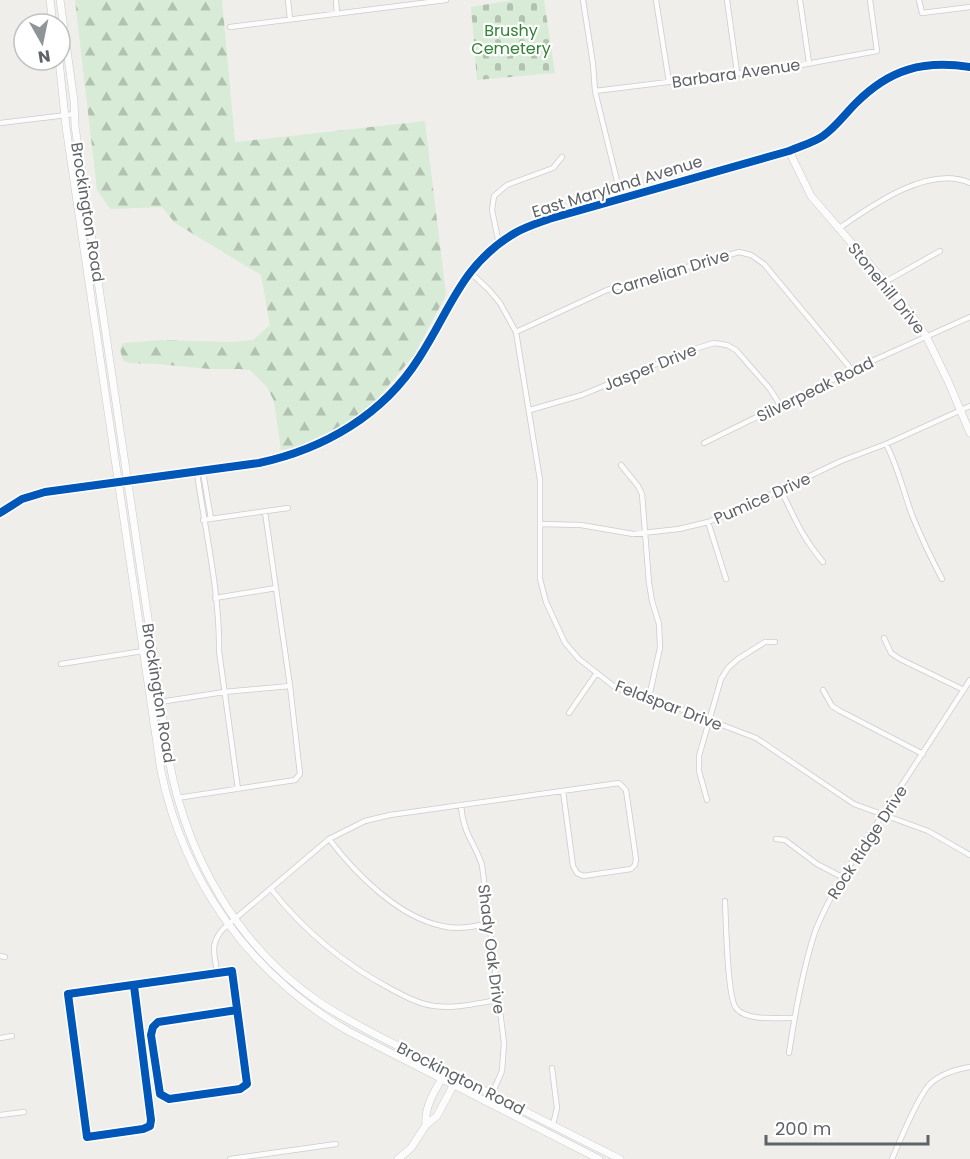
<svg xmlns="http://www.w3.org/2000/svg" width="970" height="1159" font-family="Poppins,sans-serif">
<style>
.forest{fill:url(#forest-firs)}
.cemetery{fill:url(#cemetery-stones)}
.lines{fill:none;stroke-linecap:round;stroke-linejoin:round}
.street-casing{stroke:#cbcccc;stroke-width:6}
.secondary-casing{stroke:#cacacb;stroke-width:8}
.street{stroke:#fdfcfc;stroke-width:4.5}
.secondary{stroke:#fdfcfc;stroke-width:7}
.cycleway-casing{stroke:#fff;stroke-width:11}
.cycleway{stroke:#0057b8;stroke-width:8}
.labels{text-anchor:middle;stroke-width:4.5;stroke-linejoin:round;paint-order:stroke}
.park-label{font-size:16px;fill:#348238;stroke:#fff}
.street-label{font-size:16px;fill:#5f6368;stroke:#fff}
</style>
<defs>
<pattern id="forest-firs" width="22" height="20" patternUnits="userSpaceOnUse" patternTransform="scale(1.5)"><rect width="22" height="20" fill="#d8ebd6"/><path d="M5 1l3.5 6h-7zM16 11l3.5 6h-7z" fill="#b2c2b1"/></pattern>
<pattern id="cemetery-stones" width="16" height="16" patternUnits="userSpaceOnUse" patternTransform="scale(1.5)"><rect width="16" height="16" fill="#d8ebd6"/><path d="M2 7V4a2 2 0 0 1 4 0v3zM10 15v-3a2 2 0 0 1 4 0v3z" fill="#b2c2b1"/></pattern>
</defs>
<rect width="100%" height="100%" fill="#efeeea"/>
<path class="forest" d="M75,0H222L235,142L425,121L446,295L414,355L378,398L355,418L331,431L297,447L281,450L274,401L267,387L250,370L239,369H210L158,364L129,363L123,361L120,349L123,343L162,340L231,342L253,340L270,325L261,275L175,223L162,207L110,209L97,190Z"/>
<path class="cemetery" d="M513,0H544L555,73L477,80L471,7Z"/>
<g class="lines">
<g class="street-casing">
<path id="street" d="M288,0L290,19
M336,0L337,14
M583,0L593,64L595,91L621,197
M656,0L669,82
M727,0L737,72
M800,0L809,63
M919,0L922,13L970,7
M230,27L446,0
M595,91L790,67L877,51L870,0
M0,123L75,114
M838,229C871,206 929,164 970,183
M499,244L492,210L494,196L507,185L553,168L562,157
M470,272L489,290L500,303L516,332L540,480V579L546,602L565,643L579,659L616,688L649,697L756,738L854,804L928,831L970,855
M885,282L940,251
M516,332L607,290L739,252L751,255L764,264L852,370
M530,410L582,395L688,351L714,343L727,345L736,350L770,389L780,405
M704,443L852,370L970,317
M886,444C898,467 903,490 912,515C921,537 931,558 942,579
M621,465L638,486L642,494L649,583L652,601L659,624L660,648L649,697
M203,472L211,519
M197,473C205,530 220,593 219,651L238,789
M781,490C795,519 802,537 823,562
M203,520L288,508
M708,522L726,579
M541,524L581,525L633,534L679,529L708,522L739,510L841,461L886,444L970,406
M215,598L276,588
M884,638L891,653L900,659L964,690
M61,664L143,651
M823,690L832,706L840,711L923,754
M160,702L224,692L290,686
M569,713L596,674
M177,798L295,780L300,774L290,686L265,512
M707,800L699,771V756L721,679L728,668L738,659L765,642H775
M461,805C463,834 474,841 482,865L504,1043L502,1071L492,1094
M329,839C355,873 398,917 442,926C457,930 474,927 489,923
M776,839L785,840L817,864L842,877
M271,889C304,931 344,964 391,989C404,996 419,1004 434,1006C454,1009 478,1003 499,1000
M725,901C726,919 727,997 736,1008C745,1021 780,1018 794,1018
M0,956L5,957
M217,973C215,954 209,945 223,929L329,839L365,821L390,815L619,783L626,790L636,859L635,865L631,869L583,876L577,873L573,866L563,791
M134,986L151,1120L150,1126L143,1129L87,1137L68,994L232,971L247,1084L240,1089L169,1099L160,1094L151,1035L153,1027L158,1022L237,1010
M0,1038L12,1036
M789,1053C795,1013 802,973 814,935C821,914 832,896 842,877L970,680
M552,1068L557,1108L553,1125
M0,1115L24,1112
M230,1159L336,1144
M892,1159C899,1143 919,1093 931,1083C943,1073 955,1070 970,1067"/>
</g>
<g class="secondary-casing">
<path id="secondary" d="M50,0L53,24
M60,0L74,101L75,126L169,760C187,857 238,948 322,1004C356,1026 393,1043 429,1062C492,1095 556,1127 620,1159
M59,60L66,127L161,771C184,882 250,974 348,1031L599,1159
M789,151L811,196L903,303L926,336L948,381L970,433
M0,513L22,499L45,492L259,463C324,449 383,415 419,358C451,309 461,265 515,233C525,227 538,223 549,219L789,151C800,146 813,143 823,136C836,127 845,114 856,103C890,69 923,60 970,67
M426,1125C424,1107 435,1090 444,1075
M398,1159L411,1148L426,1125L437,1116L455,1082"/>
</g>
<use href="#street" class="street"/>
<use href="#secondary" class="secondary"/>
<g class="cycleway-casing">
<path id="cycleway" d="M0,513L22,499L45,492L259,463C324,449 383,415 419,358C451,309 461,265 515,233C525,227 538,223 549,219L789,151C800,146 813,143 823,136C836,127 845,114 856,103C890,69 923,60 970,67
M134,986L151,1120L150,1126L143,1129L87,1137L68,994L232,971L247,1084L240,1089L169,1099L160,1094L151,1035L153,1027L158,1022L237,1010"/>
</g>
<use href="#cycleway" class="cycleway"/>
</g>
<g class="labels">
<g class="park-label">
<text x="511" y="36">Brushy<tspan x="511" dy="18">Cemetery</tspan></text>
</g>
<g class="street-label">
<text transform="translate(736 73) rotate(-8)" y="6">Barbara Avenue</text>
<text transform="translate(617 186) rotate(-17)" y="6">East Maryland Avenue</text>
<text transform="translate(88 212) rotate(81)" y="6">Brockington Road</text>
<text transform="translate(670 272) rotate(-17)" y="6">Carnelian Drive</text>
<text transform="translate(887 288) rotate(51)" y="6">Stonehill Drive</text>
<text transform="translate(650 367) rotate(-22)" y="6">Jasper Drive</text>
<text transform="translate(815 389) rotate(-26)" y="6">Silverpeak Road</text>
<text transform="translate(762 498) rotate(-24)" y="6">Pumice Drive</text>
<text transform="translate(159 693) rotate(81)" y="6">Brockington Road</text>
<text transform="translate(669 705) rotate(21)" y="6">Feldspar Drive</text>
<text transform="translate(867 842) rotate(-57)" y="6">Rock Ridge Drive</text>
<text transform="translate(492 949) rotate(83)" y="6">Shady Oak Drive</text>
<text transform="translate(461 1078) rotate(27)" y="6">Brockington Road</text>
</g>
</g>
<g transform="translate(42 42) rotate(171)"><circle r="28" fill="#ffffff" stroke="#bfc1c3" stroke-width="1.5"/>
<path d="M0-4.5L10 22L0 15L-10 22Z" fill="#919496"/>
<text y="-9" font-size="16" font-weight="bold" text-anchor="middle" fill="#5f6368">N</text>
</g>
<path d="M766 1135v9h162v-9" fill="none" stroke="#5f6368" stroke-width="3"/>
<text x="775" y="1135" font-size="18" fill="#5f6368" stroke="#ffffff" stroke-width="4.5" paint-order="stroke">200 m</text>
</svg>
